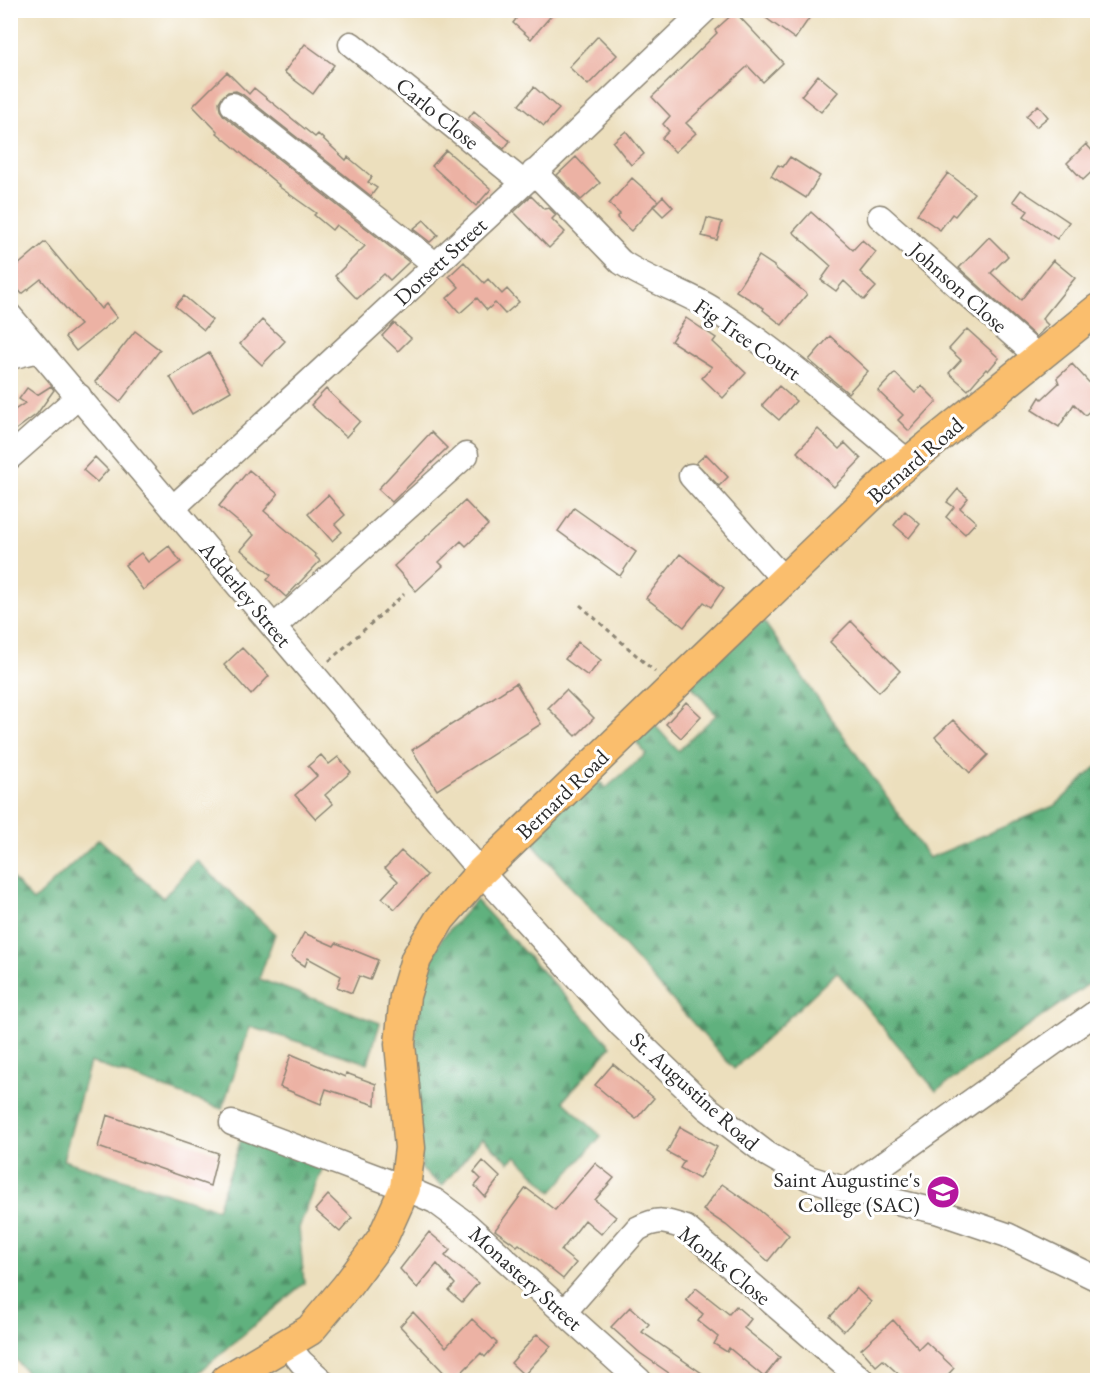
<svg xmlns="http://www.w3.org/2000/svg" width="1108" height="1391" font-family="'EB Garamond',serif">
<style>
.forest{fill:url(#forest-firs);stroke:#466e54;stroke-width:1.5}
.building{fill:#ecb2a4}
.lines{fill:none;stroke-linecap:round;stroke-linejoin:round}
.minor-casing{stroke:#8c8574;stroke-width:27}
.major-casing{stroke:#8c8574;stroke-width:33}
.path{stroke:#8c8574;stroke-width:3;stroke-dasharray:4.5 4.5;stroke-linecap:butt}
.minor{stroke:#fff;stroke-width:24}
.major{stroke:#fabe6d;stroke-width:30}
.labels{text-anchor:middle;stroke-width:6;stroke-linejoin:round;paint-order:stroke}
.street-label{font-size:22px;fill:#2b2b2b;stroke:#fff}
.poi-label{font-size:22px;fill:#2b2b2b;stroke:#fff;text-anchor:end}
</style>
<defs>
<pattern id="forest-firs" width="22" height="20" patternUnits="userSpaceOnUse" patternTransform="scale(1.5)"><rect width="22" height="20" fill="#60b17e"/><path d="M5 1l3.5 6h-7zM16 11l3.5 6h-7z" fill="#4f9067"/></pattern>
</defs>
<rect width="100%" height="100%" fill="#fff"/>
<filter id="ink" filterUnits="userSpaceOnUse"><feTurbulence type="fractalNoise" baseFrequency=".0167" numOctaves="2"/><feDisplacementMap in="SourceGraphic" scale="12" xChannelSelector="R" yChannelSelector="G"/><feConvolveMatrix kernelMatrix="1 2 1 2 8 2 1 2 1" color-interpolation-filters="sRGB"/></filter>
<filter id="wash" filterUnits="userSpaceOnUse"><feTurbulence type="fractalNoise" baseFrequency=".008" numOctaves="4" result="noise"/><feDisplacementMap in="SourceGraphic" scale="24" xChannelSelector="R" yChannelSelector="G"/><feGaussianBlur stdDeviation="1.35" result="paint"/><feColorMatrix in="noise" values="0 0 0 0 0 0 0 0 0 0 0 0 0 0 0 0 0 1.4 0 .05"/><feComposite in="paint" operator="in"/></filter>
<g filter="url(#wash)">
<rect width="100%" height="100%" fill="#ecdfbd"/>
<path class="forest" d="M762,619L929,858L1056,805L1097,766V978L936,1091L837,972L734,1069L528,839L594,776L606,788L646,754L634,739L652,722L678,751L716,715L691,685Z
M99,839L163,898L196,860L275,934L259,979L380,1023L368,1063L250,1027L222,1109L90,1062L63,1160L217,1209L242,1137L323,1167L299,1228L304,1283L190,1380H32L14,1357L11,1359V877L33,901Z
M476,900L611,1046L563,1101L601,1136L552,1192L516,1156L509,1162L482,1138L442,1186L421,1169L414,1049L422,979L442,938Z"/>
<g id="blocks">
<path class="building" d="M507,10H556L531,39L513,23L516,19Z
M755,10H800L810,17L795,39Z
M735,12L783,63L763,82L748,66L686,123L696,133L675,152L662,138L669,131L663,124L670,116L652,97L717,33L715,30Z
M598,36L617,55L588,85L569,67Z
M305,44L334,65L313,94L284,72Z
M227,72L249,94L254,88L315,137L318,134L346,160L348,157L372,177L368,182L377,188L371,196L242,94L236,91L228,92L222,97L219,102L220,110L224,116L409,262L390,280L384,274L357,299L335,276L365,246L336,225L332,230L314,215L316,213L278,186L279,185L217,133L218,132L193,106Z
M818,75L838,92L821,112L801,96Z
M534,87L559,109L544,126L519,105Z
M1038,105L1048,117L1036,127L1026,116Z
M474,111L510,141L504,149L468,119Z
M626,131L644,154L631,165L613,142Z
M1086,144L1098,157V166L1083,180L1067,163Z
M446,150L491,189L476,206L432,166Z
M576,157L600,183L581,200L557,175Z
M790,157L820,176L806,198L771,176L778,165L783,167Z
M948,173L974,193L955,216L952,214L940,230L917,214Z
M632,178L658,201L631,231L617,218L620,214L609,204Z
M1021,190L1069,222L1057,239L1024,216L1028,211L1013,201Z
M531,196L544,209L549,208L556,215L552,219L565,232L549,248L514,212Z
M663,196L673,207L663,216L653,206Z
M811,212L853,250L862,240L876,252L860,272L876,287L864,300L844,281L836,291L821,280L831,266L793,232Z
M707,218L722,222L717,240L702,236Z
M424,220L438,235L430,242L413,229Z
M989,237L1008,256L991,273L1021,300L1053,260L1075,278L1042,319L1048,325L1036,337L959,268Z
M45,242L101,309L106,304L117,318L76,351L65,337L80,325L41,279L22,294L10,280V272Z
M759,256L774,266V267L807,294L782,325L763,310L764,308L736,291Z
M464,262L484,283L488,279L502,294L507,289L519,302L505,314L495,303L487,310L477,298L460,313L447,298L459,287L449,276Z
M184,296L212,320L204,330L175,306Z
M686,318L716,338L713,342L746,373L723,398L702,378L712,367L671,341Z
M262,320L285,341L262,365L240,344Z
M394,323L411,338L398,351L382,336Z
M967,329L999,358L988,371L986,369L968,390L949,373L961,360L949,349Z
M135,331L160,350L120,402L95,382Z
M830,336L868,371L848,393L809,360Z
M209,353L231,391L192,414L170,377Z
M1072,364L1098,392V404L1085,415L1074,404L1059,427L1032,410L1040,397L1042,399L1059,383L1057,378Z
M895,373L915,393L922,386L937,401L909,431L898,420L903,415L878,391Z
M51,386L54,390L37,414L10,434V413L25,403L19,399L27,388L37,395Z
M779,386L796,401L779,420L762,405Z
M326,389L360,421L346,437L311,405Z
M818,429L839,449L845,443L861,459L834,487L797,452Z
M431,432L447,448L392,502L378,489Z
M706,454L728,477L719,486L696,463Z
M95,457L108,470L97,482L83,470Z
M249,470L278,494L264,511L316,555L315,556L320,561L286,597L267,580L271,575L241,550L254,535L219,506Z
M958,489L968,498L960,508L976,522L965,534L946,517L954,507L947,502Z
M328,495L345,515L335,524L342,532L332,541L308,514Z
M465,501L488,525L466,546L461,541L439,562L443,566L416,591L394,566Z
M574,508L636,552L620,576L558,531Z
M905,511L920,524L909,538L894,525Z
M169,546L181,562L143,590L125,565L141,553L148,562Z
M680,554L724,588L711,607L704,602L684,627L646,598Z
M851,621L900,671L879,692L830,642Z
M578,642L601,660L588,676L565,659Z
M242,648L269,676L251,695L224,665Z
M516,683L541,724L437,790L412,750Z
M566,690L594,718L576,736L548,708Z
M686,702L701,716L681,738L666,724Z
M953,720L988,755L970,773L935,737Z
M321,755L329,764L338,757L351,772L325,795L333,804L316,819L295,795L317,776L308,766Z
M401,851L427,875L395,909L382,898L398,881L385,868Z
M304,933L334,946L336,943L378,960L370,980L359,976L352,993L337,987L341,976L308,958L305,966L291,957Z
M291,1054L345,1077L346,1073L376,1084L375,1105L326,1089L321,1104L280,1087Z
M613,1064L654,1098L636,1119L595,1085Z
M107,1115L218,1153L210,1186L98,1147Z
M680,1127L717,1147L699,1179L680,1168L684,1161L667,1152Z
M483,1161L500,1177L485,1197L475,1186L481,1179L474,1172Z
M595,1163L614,1178L595,1200L616,1217L601,1234L585,1220L561,1251L576,1263L563,1279L519,1244L517,1246L495,1230L526,1188L555,1210Z
M722,1184L758,1209L789,1235L768,1261L726,1225L703,1210Z
M328,1195L352,1218L340,1232L315,1210Z
M429,1232L450,1250L445,1256L478,1283L462,1302L449,1291L455,1284L437,1264L417,1288L400,1269Z
M696,1288L729,1314L736,1306L751,1319L744,1328L780,1357L764,1377L729,1348L727,1352L714,1344L718,1337L698,1321L703,1314L686,1300Z
M856,1288L871,1302L844,1331L830,1317Z
M630,1307L649,1324L642,1332L712,1380H679L640,1353L611,1327Z
M413,1312L446,1347L472,1319L497,1343L485,1357L481,1353L454,1380H451L400,1326Z
M893,1320L919,1349L926,1342L954,1368L943,1380H905L883,1360L876,1366L861,1349Z
M537,1334L551,1346L524,1375L511,1363Z"/>
</g>
</g>
<g filter="url(#ink)">
<use href="#blocks" fill-opacity="0" stroke="#8c8574" stroke-width="1.5"/>
<g class="lines">
<g class="minor-casing">
<path id="minor" d="M351,44L524,183
M233,105L436,265
M534,172L621,262C650,282 685,291 714,310C783,354 845,410 908,462
M880,217L1038,357
M10,316L481,872L620,1024L707,1108L767,1154L809,1178L847,1190L936,1211L1007,1235L1098,1279
M10,357L39,350
M10,457L79,396
M691,476L784,580
M173,508L524,183L705,10
M274,627L466,455
M232,1123L405,1188L435,1201L466,1224L639,1380
M847,1190L1098,1011
M565,1311L637,1229C658,1218 664,1220 686,1228L862,1380
M287,1344L301,1362L321,1380"/>
</g>
<g class="major-casing">
<path id="major" d="M226,1380L310,1330L347,1286L382,1239L405,1188L410,1148L400,1044L405,996L416,959L440,919L481,872L894,474L1098,309"/>
</g>
<path class="path" d="M580,605L655,672
M329,661L404,594"/>
<use href="#minor" class="minor"/>
<use href="#major" class="major"/>
</g>
</g>
<defs>
<g id="school-disc" transform="scale(1.725)"><circle r="9.5" fill="#b5179e" stroke="#fff"/><path d="M0-5L7-2L0 1L-7-2ZM-4 1L0 2.5L4 1V4Q0 6-4 4Z" fill="#fff"/></g>
</defs>
<g fill-rule="evenodd">
<use href="#school-disc" x="943" y="1192"/>
</g>
<g class="labels">
<g class="street-label">
<text transform="translate(438 113) rotate(39)" y="8">Carlo Close</text>
<text transform="translate(440 261) rotate(-43)" y="8">Dorsett Street</text>
<text transform="translate(959 287) rotate(42)" y="8">Johnson Close</text>
<text transform="translate(748 339) rotate(35)" y="8">Fig Tree Court</text>
<text transform="translate(915 460) rotate(-41)" y="8">Bernard Road</text>
<text transform="translate(246 594) rotate(50)" y="8">Adderley Street</text>
<text transform="translate(562 794) rotate(-44)" y="8">Bernard Road</text>
<text transform="translate(695 1091) rotate(42)" y="8">St. Augustine Road</text>
<text transform="translate(725 1265) rotate(39)" y="8">Monks Close</text>
<text transform="translate(526 1278) rotate(42)" y="8">Monastery Street</text>
</g>
<g class="poi-label">
<text x="920" y="1187">Saint Augustine's<tspan x="920" dy="25">College (SAC)</tspan></text>
</g>
</g>
<rect width="1108" height="1391" fill="none" stroke="#fff" stroke-width="36"/>
</svg>
